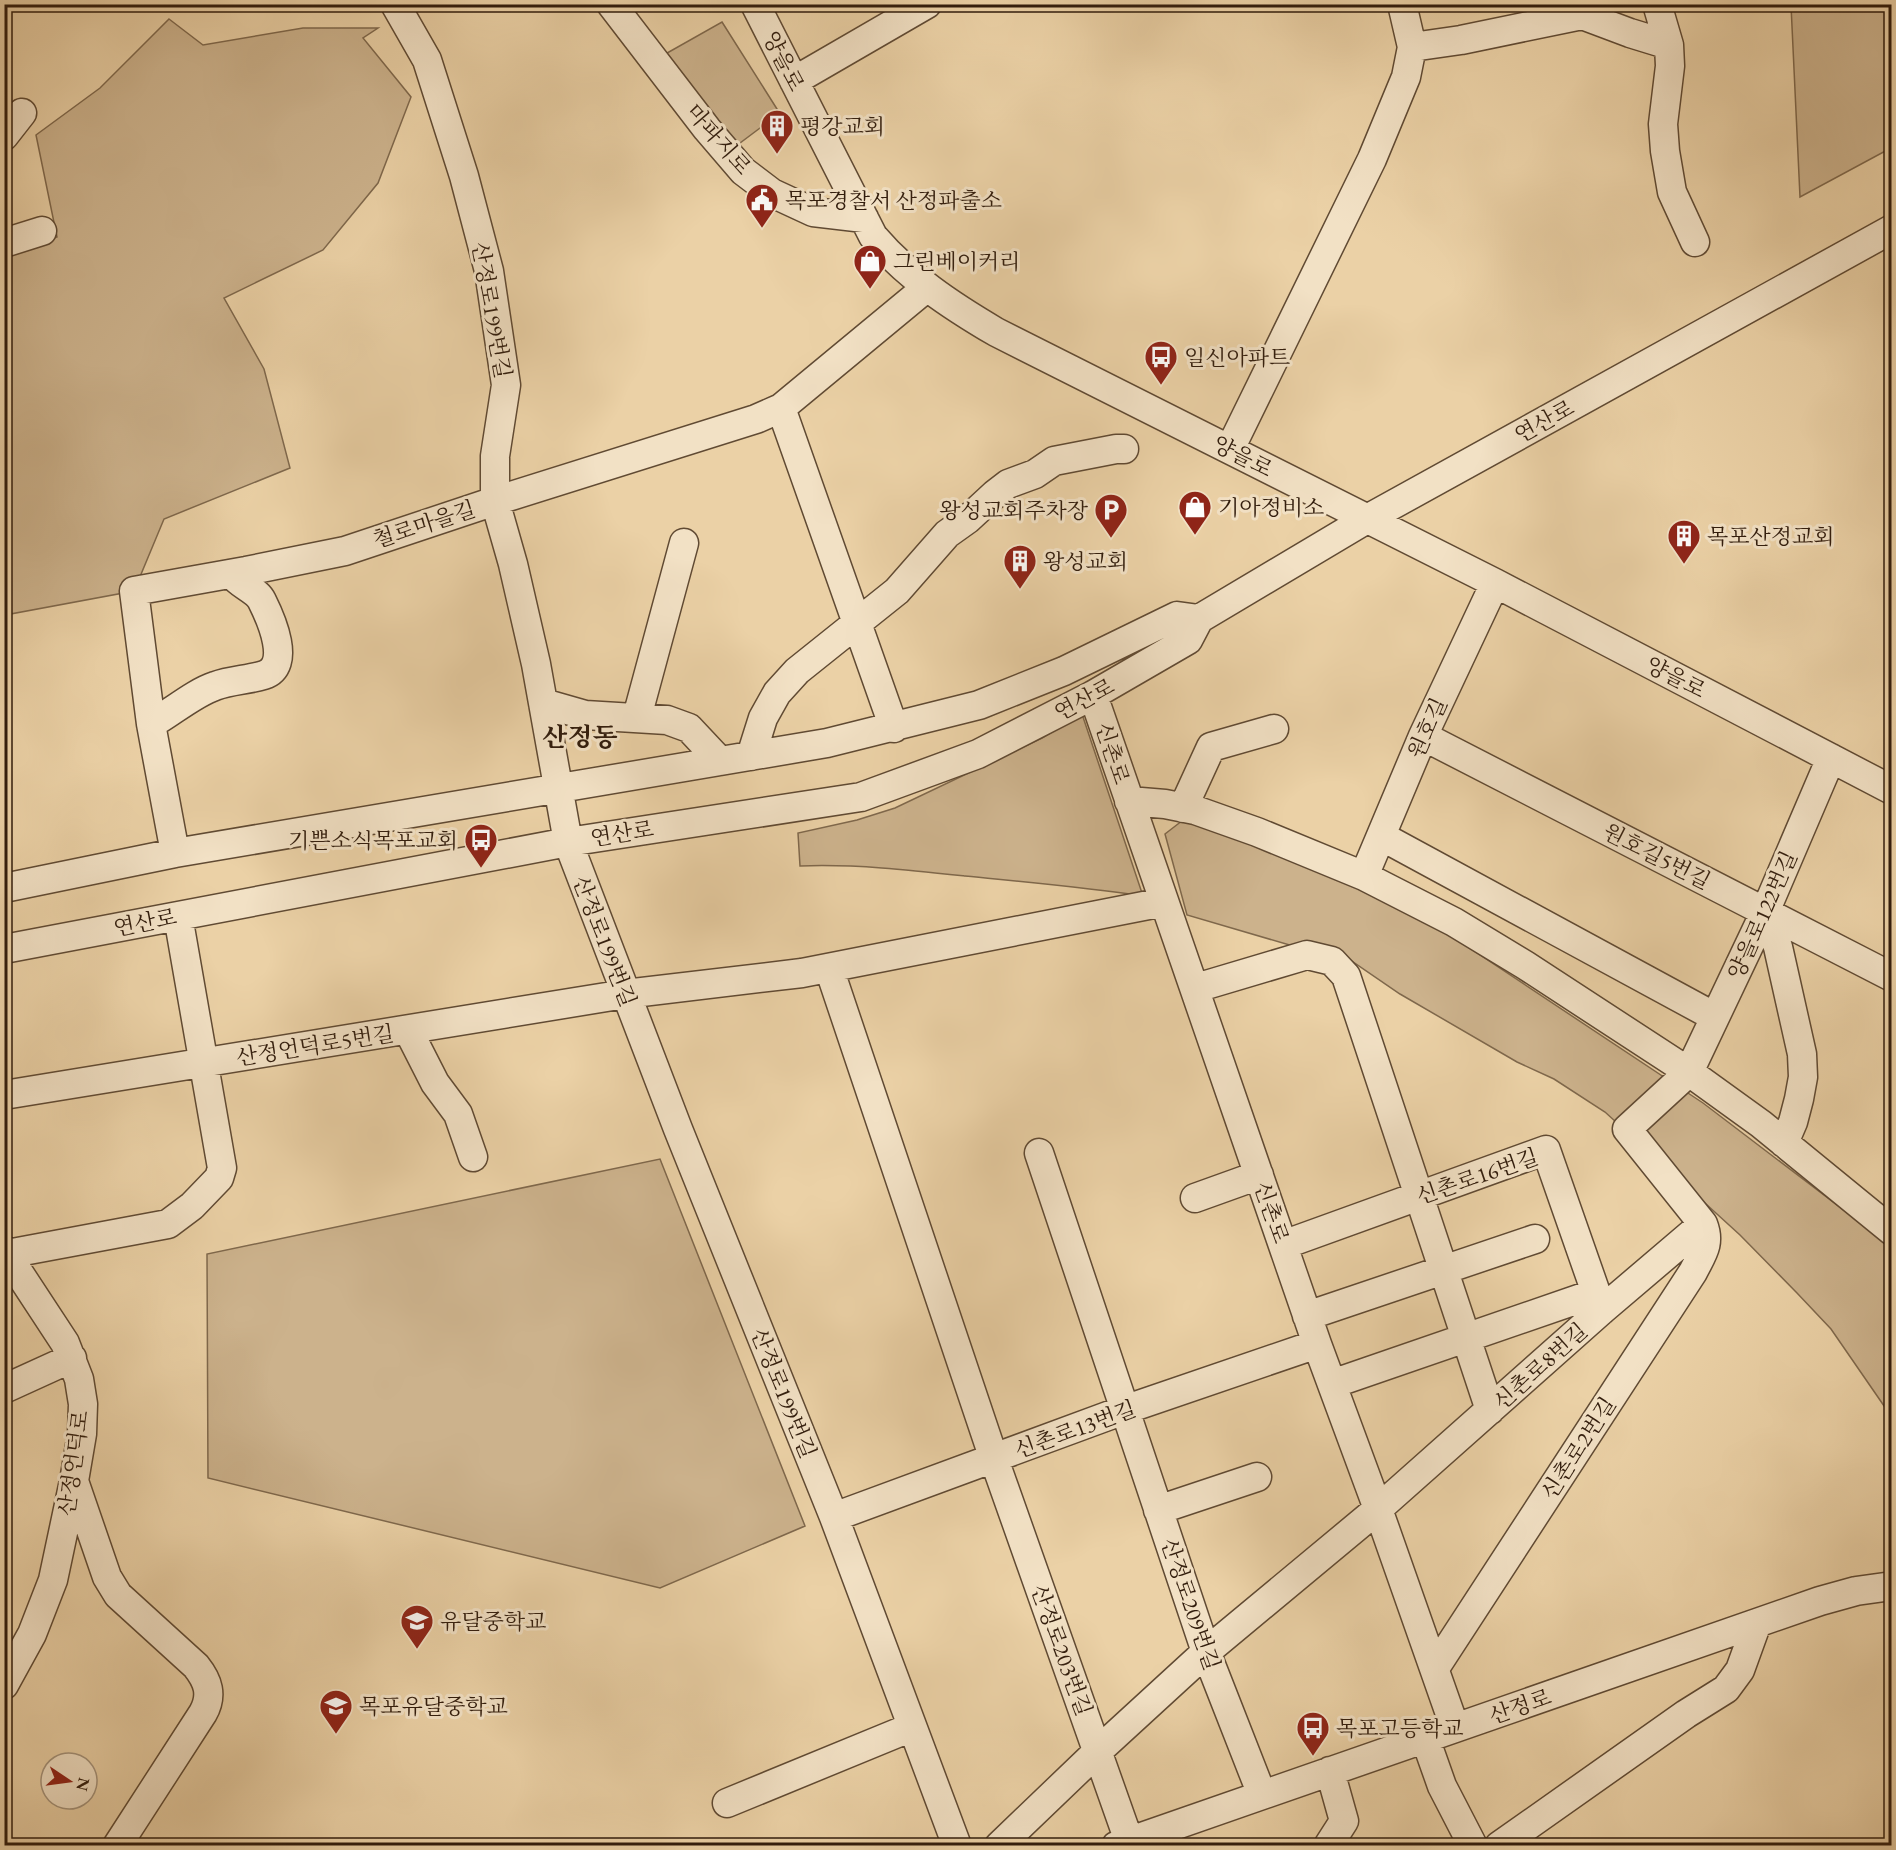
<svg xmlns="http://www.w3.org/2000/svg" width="1896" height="1850" font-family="'EB Garamond','Noto Serif KR',serif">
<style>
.green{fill:#ccb28c;stroke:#7f684c;stroke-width:1.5}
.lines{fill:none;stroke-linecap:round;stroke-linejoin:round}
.minor-casing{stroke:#604a33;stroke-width:31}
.minor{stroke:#f2e1c5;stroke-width:28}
.labels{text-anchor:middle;stroke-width:6;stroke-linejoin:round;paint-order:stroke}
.street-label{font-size:22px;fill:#321d0d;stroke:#f2e1c5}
.poi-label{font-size:22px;fill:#321d0d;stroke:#f2e1c5;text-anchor:start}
.quarter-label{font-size:26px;font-weight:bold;fill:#321d0d;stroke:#f2e1c5}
</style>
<rect width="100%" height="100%" fill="#ebd1a6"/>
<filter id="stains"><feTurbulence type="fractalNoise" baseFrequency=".00333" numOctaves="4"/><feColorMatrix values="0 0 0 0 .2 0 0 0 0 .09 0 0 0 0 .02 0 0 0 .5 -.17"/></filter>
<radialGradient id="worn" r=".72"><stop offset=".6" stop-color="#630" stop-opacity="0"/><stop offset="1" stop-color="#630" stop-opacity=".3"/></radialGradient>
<path class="green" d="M1791,5H1891V148L1800,197Z
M169,19L203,45L303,28H378L363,38L411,97L378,183L323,250L224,298L264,369L290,468L164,519L134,591L5,615V253L57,237L36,135L100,88Z
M722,22L777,109L760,128L736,146L660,57Z
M1082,714L1143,896C1084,887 1025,882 965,876C910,870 856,864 800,866L798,833L857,820L895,808L1042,738Z
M1187,817L1348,882L1453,937L1703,1103L1891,1246V1416L1831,1329L1797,1293L1740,1235L1605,1112L1554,1079L1517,1062L1400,994L1337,951L1293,946L1187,915L1165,834Z
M660,1159L805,1526L660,1588L208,1478L207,1254Z"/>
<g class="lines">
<g class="minor-casing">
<path id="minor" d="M395,4L427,60L464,176L489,271L506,385L495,456V501L513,564L536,664L568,842L678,1129L834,1517L957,1846
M611,4L707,129L743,171L772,193L813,212L864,218
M755,4L873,236C908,277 950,305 996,332L1495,583L1892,790
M1402,4L1412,47
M1657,4L1669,45L1670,66L1663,124L1665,151L1672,192L1695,242
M794,81L927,4
M4,136L22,113
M4,243L42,231
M781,408L894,728
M1230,449L1372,159L1406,77L1412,47L1461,40L1582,15L1630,33L1669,45
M1093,695L1317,1344L1378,1509L1455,1728
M543,703L585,715L667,720L689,728L720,761
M637,717L684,543
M151,724C171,713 194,693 215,686C231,680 248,680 264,675C292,666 271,619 262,601C257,590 239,585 232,574
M1423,736L1892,977
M751,756L763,718L777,693L797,671L897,591L947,534L968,519L995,494L1008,484L1035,474L1054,461L1116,449H1124
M1129,801L1165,804L1195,810L1257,832L1364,876L1454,922L1525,965L1689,1072L1761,1124L1892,1231
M1183,808L1211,747L1274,729
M1381,836L1715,1017
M175,853L151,724L134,591L246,571L345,551L495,501L756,419L781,408L926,288
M1364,876L1423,736L1495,583
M4,888L175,853L827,743L979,705L1064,671L1177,616L1199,619
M1765,912L1778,947L1802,1054L1803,1077L1799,1099L1793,1122L1784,1143
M4,949L568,842L861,797L978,754L1093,695L1188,640L1199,619L1367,519L1892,229
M829,968L994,1459L1129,1841
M1196,988L1307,955L1332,961L1346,976L1490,1410
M408,1030L435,1083L458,1114L473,1157
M4,1095L625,994L802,973L1164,902
M1039,1153L1206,1652L1262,1795
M1195,1198L1259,1175
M1283,1245L1546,1150L1602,1310
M4,1250L65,1343L79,1379L83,1404L82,1434L74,1481L53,1580L32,1634L4,1685
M7,1254L168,1224L192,1206L219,1178L222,1168L178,916
M1307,1316L1535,1239
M1332,1384L1596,1293
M4,1389L72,1358
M74,1481L107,1577L118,1595L196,1666C208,1681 213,1695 203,1713L117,1846
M1158,1510L1257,1477
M834,1517L1124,1410L1317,1344
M1435,1668L1693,1272C1702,1254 1711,1244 1703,1224L1627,1129L1689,1072L1765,912L1831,758
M1425,1738L1442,1786L1473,1846
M727,1803L912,1727
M999,1846L1098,1751L1206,1652L1378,1509L1602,1310L1703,1224
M1116,1846L1820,1601L1856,1591L1892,1586
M1328,1846L1344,1821L1330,1771
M1499,1846L1686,1714L1726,1689L1740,1670L1757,1623"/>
</g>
<use href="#minor" class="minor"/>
</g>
<defs>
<g id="building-pin" transform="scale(1.725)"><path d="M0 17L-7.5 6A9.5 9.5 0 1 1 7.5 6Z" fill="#8f2418" stroke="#f2e1c5"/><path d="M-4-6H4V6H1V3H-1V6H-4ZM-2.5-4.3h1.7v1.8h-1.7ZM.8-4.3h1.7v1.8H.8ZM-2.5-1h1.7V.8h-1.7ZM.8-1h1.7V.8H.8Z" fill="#fff"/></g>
<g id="civic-pin" transform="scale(1.725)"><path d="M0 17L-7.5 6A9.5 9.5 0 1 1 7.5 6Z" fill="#8f2418" stroke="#f2e1c5"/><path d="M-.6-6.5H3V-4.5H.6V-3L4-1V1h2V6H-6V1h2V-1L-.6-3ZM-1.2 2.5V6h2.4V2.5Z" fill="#fff"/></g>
<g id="shop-pin" transform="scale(1.725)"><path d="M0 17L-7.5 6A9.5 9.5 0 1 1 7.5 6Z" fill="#8f2418" stroke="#f2e1c5"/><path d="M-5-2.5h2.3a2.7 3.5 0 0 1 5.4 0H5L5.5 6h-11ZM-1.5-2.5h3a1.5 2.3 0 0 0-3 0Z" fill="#fff"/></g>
<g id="bus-pin" transform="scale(1.725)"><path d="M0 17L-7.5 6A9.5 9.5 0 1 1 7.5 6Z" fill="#8f2418" stroke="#f2e1c5"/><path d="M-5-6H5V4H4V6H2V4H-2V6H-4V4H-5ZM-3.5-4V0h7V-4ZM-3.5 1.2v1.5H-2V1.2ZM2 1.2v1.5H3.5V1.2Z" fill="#fff"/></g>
<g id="parking-pin" transform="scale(1.725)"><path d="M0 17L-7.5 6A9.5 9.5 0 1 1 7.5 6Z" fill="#8f2418" stroke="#f2e1c5"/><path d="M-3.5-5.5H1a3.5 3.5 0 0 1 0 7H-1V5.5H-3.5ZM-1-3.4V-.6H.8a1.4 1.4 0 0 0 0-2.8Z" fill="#fff"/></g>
<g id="school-pin" transform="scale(1.725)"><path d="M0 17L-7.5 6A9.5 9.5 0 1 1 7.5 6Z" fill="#8f2418" stroke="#f2e1c5"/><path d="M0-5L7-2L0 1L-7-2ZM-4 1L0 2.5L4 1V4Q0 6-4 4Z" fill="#fff"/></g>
</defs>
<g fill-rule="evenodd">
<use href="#building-pin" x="777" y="126"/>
<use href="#civic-pin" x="762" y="200"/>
<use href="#shop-pin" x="870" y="261"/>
<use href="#bus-pin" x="1161" y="357"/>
<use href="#shop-pin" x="1195" y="507"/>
<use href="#parking-pin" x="1111" y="510"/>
<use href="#building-pin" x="1684" y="536"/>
<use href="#building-pin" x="1020" y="561"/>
<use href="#bus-pin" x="481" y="840"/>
<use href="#school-pin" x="417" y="1621"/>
<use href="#school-pin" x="336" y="1706"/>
<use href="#bus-pin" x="1313" y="1728"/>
</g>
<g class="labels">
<g class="street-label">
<text transform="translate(784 61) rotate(63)" y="8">양을로</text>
<text transform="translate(719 139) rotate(49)" y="8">마파지로</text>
<text transform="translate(492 310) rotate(80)" y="8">산정로199번길</text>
<text transform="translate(1544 421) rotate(-29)" y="8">연산로</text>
<text transform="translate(1243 456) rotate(27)" y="8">양을로</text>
<text transform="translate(424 524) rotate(-18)" y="8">철로마을길</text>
<text transform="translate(1676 677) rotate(27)" y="8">양을로</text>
<text transform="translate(1084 699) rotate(-28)" y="8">연산로</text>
<text transform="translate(1427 728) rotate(-66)" y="8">원호길</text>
<text transform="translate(1113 753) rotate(72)" y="8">신촌로</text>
<text transform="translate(622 833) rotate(-9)" y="8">연산로</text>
<text transform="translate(1657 856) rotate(27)" y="8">원호길5번길</text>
<text transform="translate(1762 915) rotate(-66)" y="8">양을로122번길</text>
<text transform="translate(145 922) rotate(-11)" y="8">연산로</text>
<text transform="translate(605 941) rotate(69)" y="8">산정로199번길</text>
<text transform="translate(315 1045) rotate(-9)" y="8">산정언덕로5번길</text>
<text transform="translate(1477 1176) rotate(-19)" y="8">신촌로16번길</text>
<text transform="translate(1272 1212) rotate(71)" y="8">신촌로</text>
<text transform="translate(1540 1366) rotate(-42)" y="8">신촌로8번길</text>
<text transform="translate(784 1393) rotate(68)" y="8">산정로199번길</text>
<text transform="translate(1075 1429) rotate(-20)" y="8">신촌로13번길</text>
<text transform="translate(1578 1448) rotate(-57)" y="8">신촌로2번길</text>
<text transform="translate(73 1463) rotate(-82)" y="8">산정언덕로</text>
<text transform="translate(1191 1604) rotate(71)" y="8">산정로209번길</text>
<text transform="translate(1062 1650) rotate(70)" y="8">산정로203번길</text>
<text transform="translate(1520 1706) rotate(-19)" y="8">산정로</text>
</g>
<g class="poi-label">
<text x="800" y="134">평강교회</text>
<text x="785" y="208">목포경찰서 산정파출소</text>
<text x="893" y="269">그린베이커리</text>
<text x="1184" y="365">일신아파트</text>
<text x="1218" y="515">기아정비소</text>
<text x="1088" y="518" text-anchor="end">왕성교회주차장</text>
<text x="1707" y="544">목포산정교회</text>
<text x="1043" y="569">왕성교회</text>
<text x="458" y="848" text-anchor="end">기쁜소식목포교회</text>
<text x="440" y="1629">유달중학교</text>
<text x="359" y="1714">목포유달중학교</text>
<text x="1336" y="1736">목포고등학교</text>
</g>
<g class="quarter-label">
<text x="580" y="746">산정동</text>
</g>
</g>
<rect width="1896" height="1850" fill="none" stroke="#ebd1a6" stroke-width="24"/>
<rect x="6" y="6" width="1884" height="1838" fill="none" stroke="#321d0d" stroke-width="3"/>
<rect x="12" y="12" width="1872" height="1826" fill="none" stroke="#321d0d" stroke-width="1.5"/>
<g transform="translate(69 1781) rotate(103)"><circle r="28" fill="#f2e1c5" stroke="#a5937b" stroke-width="1.5"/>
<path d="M0-4.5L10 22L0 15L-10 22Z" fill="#8f2418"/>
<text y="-9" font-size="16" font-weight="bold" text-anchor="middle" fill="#321d0d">N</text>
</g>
<rect width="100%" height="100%" filter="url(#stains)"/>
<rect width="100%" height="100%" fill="url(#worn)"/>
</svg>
